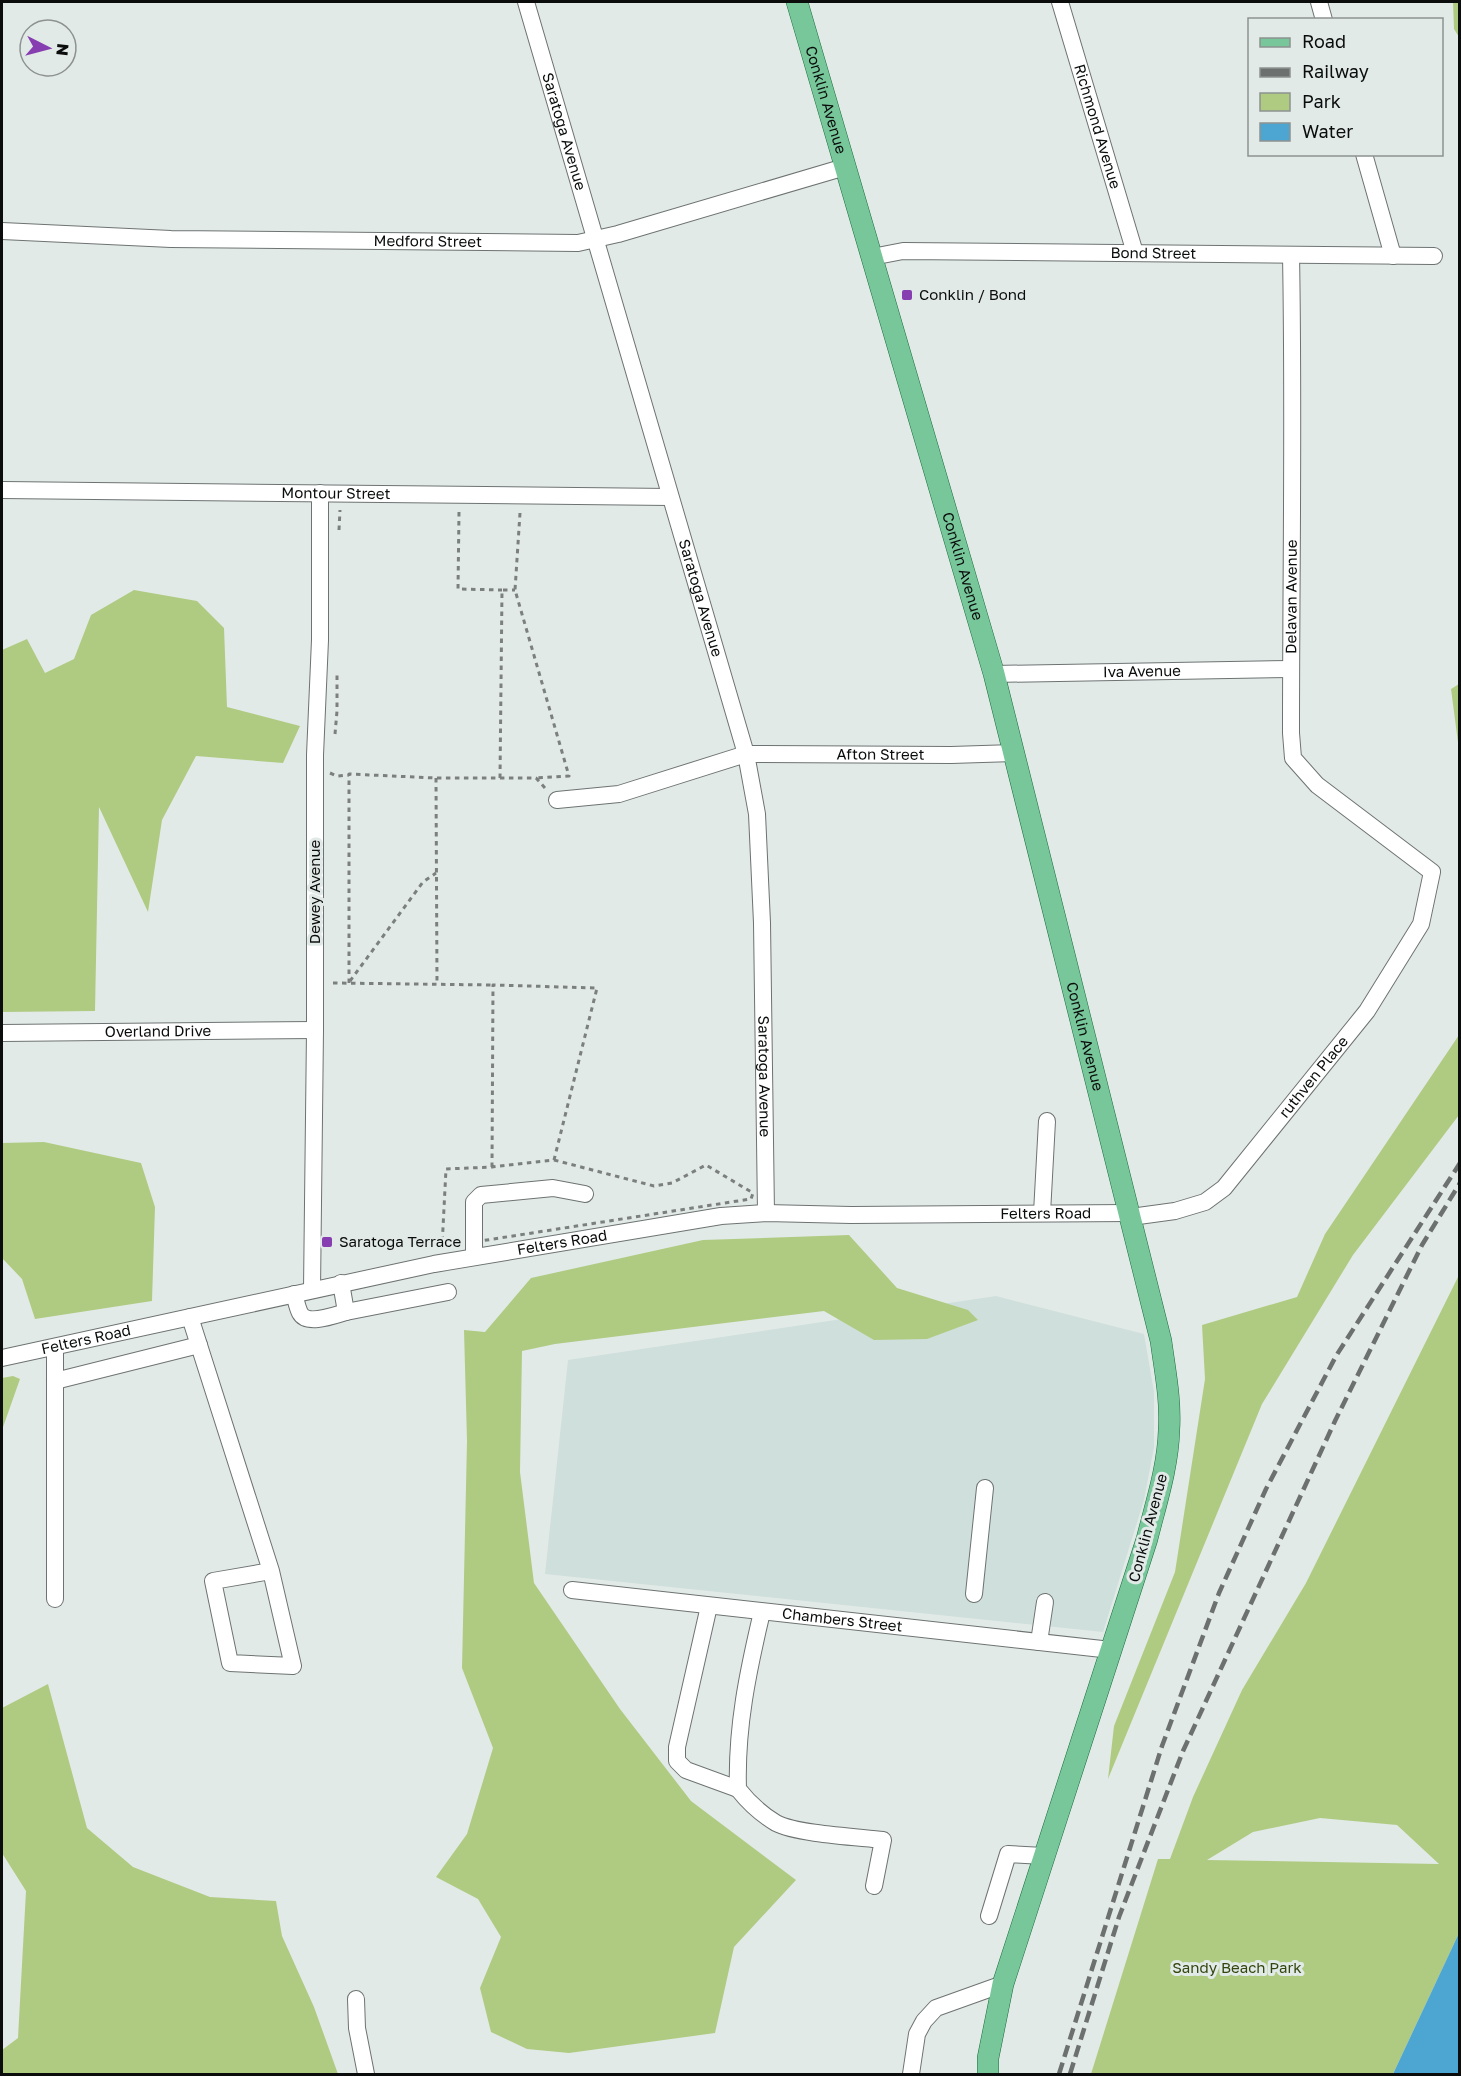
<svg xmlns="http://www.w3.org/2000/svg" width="1461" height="2076" font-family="'Golos Text',sans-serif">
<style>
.built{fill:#cfdfdb}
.green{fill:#afcb82;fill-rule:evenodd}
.water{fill:#4da6d1}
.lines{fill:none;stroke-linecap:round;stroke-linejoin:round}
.minor-casing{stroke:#6d7372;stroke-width:18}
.major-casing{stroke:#176d3c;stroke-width:22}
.path{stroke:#7b807f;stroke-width:3;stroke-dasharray:4.5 4.5;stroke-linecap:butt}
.minor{stroke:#fff;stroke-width:16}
.major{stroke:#78c79a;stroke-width:21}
.rail{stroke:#6c7170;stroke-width:4.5;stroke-dasharray:12 6;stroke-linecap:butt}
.poi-dot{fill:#873eb0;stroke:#e2eae8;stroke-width:2}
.labels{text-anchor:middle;stroke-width:6;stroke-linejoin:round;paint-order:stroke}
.street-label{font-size:15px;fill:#0b0d0d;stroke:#e2eae8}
.poi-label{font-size:15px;fill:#0b0d0d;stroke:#e2eae8;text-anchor:start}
.park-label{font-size:15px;fill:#34460e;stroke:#e2eae8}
</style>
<rect width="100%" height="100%" fill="#e2eae8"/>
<path class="built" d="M996,1296L1144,1334L1154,1392V1447L1144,1500L1103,1632L545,1574L568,1360Z"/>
<path class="green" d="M1453,2H1459V37L1454,29Z
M134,590L197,601L224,628L227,707L300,726L283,763L196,756L162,820L148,912L99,807L95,1011L2,1012V650L27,639L45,673L74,659L91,615Z
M1459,684V750L1451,689Z
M1459,1035V1115L1353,1255L1262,1404L1108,1779L1114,1726L1175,1572L1205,1379L1202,1325L1297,1297L1325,1234Z
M44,1142L141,1163L155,1207L152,1301L35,1319L22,1279L2,1258V1143Z
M849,1235L897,1288L968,1310L978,1320L927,1339L874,1340L824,1311L555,1344L522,1351L520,1472L534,1583L620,1709L691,1801L796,1880L734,1947L715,2033L569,2053L527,2049L491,2032L480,1988L501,1937L478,1899L436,1877L467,1834L493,1748L462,1668L467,1441L464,1330L485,1332L531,1278L703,1240Z
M1459,1275V1933L1393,2074H1091L1158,1859H1170L1193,1797L1242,1690L1306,1583ZM1320,1818L1397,1825L1439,1864L1207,1860L1253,1832Z
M13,1376L20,1379L2,1430V1378Z
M48,1684L87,1828L133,1867L210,1897L276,1901L282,1936L314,2007L338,2074H2V2050L18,2038L26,1891L2,1853V1708Z"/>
<path class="water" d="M1459,1933V2074H1393Z"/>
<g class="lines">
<g class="minor-casing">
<g id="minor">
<path id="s1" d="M526,2L746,754L757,814L762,923L766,1213"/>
<path id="s2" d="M1060,2L1135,253"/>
<path d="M1319,2L1324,20"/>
<path d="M1364,154L1393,256"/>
<path id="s3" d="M2,231L171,239L578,243L618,234L845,167"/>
<path id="s4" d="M872,257L903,251L1434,256"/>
<path id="s5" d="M2,490L670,497"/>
<path id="s6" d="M994,674L1291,669"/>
<path id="s7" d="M557,800L619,794L746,754L951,755L1014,753"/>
<path id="s8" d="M2,1033L315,1030"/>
<path d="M1042,1213L1047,1121"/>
<path id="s9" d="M1131,1217L1175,1211L1205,1202L1224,1188L1367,1011L1421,924L1432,872L1317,785L1293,758L1291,733C1291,573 1294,414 1291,255"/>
<path d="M474,1257V1202L481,1195L553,1188L585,1194"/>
<path d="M341,1283L346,1312L448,1292"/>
<path d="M312,1290L315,1030V755L320,640V493"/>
<path d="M294,1294C296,1300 297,1307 300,1313C307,1326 335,1315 346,1312"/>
<path d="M190,1317L271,1571L293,1666L230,1663L213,1581L271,1571"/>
<path d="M55,1347V1599"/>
<path id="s10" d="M2,1358L434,1264L721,1216L766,1213L851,1215L1130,1213"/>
<path d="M55,1381L199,1345"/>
<path id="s11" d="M572,1590L1111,1650"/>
<path d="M974,1594L985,1488"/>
<path d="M709,1606L677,1747V1761L686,1770L738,1789"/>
<path d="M762,1612C748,1671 736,1728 738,1789C749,1803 761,1814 776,1823C797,1834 857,1837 883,1840L874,1886"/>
<path d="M1039,1642L1045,1602"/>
<path d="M989,1916L1008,1854L1044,1856"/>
<path d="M356,1999L357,2028L366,2074"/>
<path d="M911,2074L917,2034L924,2021L936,2008L1003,1984"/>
</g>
</g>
<g class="major-casing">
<g id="major">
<path id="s12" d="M797,2L994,674L1161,1341C1165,1371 1171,1400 1169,1430C1168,1467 1156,1503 1147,1539L1003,1984L988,2058V2074"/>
</g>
</g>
<path class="path" d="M459,512L458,589L502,590
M520,513L515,590L569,776L536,778
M339,530L340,510
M335,734L337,711V671
M330,773L337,776L349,775
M436,778L437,984
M500,778L502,590H515
M350,981L423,882L436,873
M333,983L493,985
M349,983V774L436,778H536L545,788
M554,1160L654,1186L672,1183L706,1165L753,1193L751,1199L744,1200L442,1247L446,1169L492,1167Z
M492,1167L493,985L597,988L554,1160"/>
<use href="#minor" class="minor"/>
<use href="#major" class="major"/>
<path class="rail" d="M1059,2074L1162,1746L1219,1593L1266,1489L1336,1356L1460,1163
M1070,2074L1119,1917L1183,1751L1335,1421L1422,1245L1460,1183"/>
</g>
<g class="poi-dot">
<rect x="901" y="289" width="12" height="12" rx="3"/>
<rect x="321" y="1236" width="12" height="12" rx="3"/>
</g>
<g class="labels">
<g class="street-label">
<text dy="5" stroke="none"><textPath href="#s12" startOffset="102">Conklin Avenue</textPath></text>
<text dy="5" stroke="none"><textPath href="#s2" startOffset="130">Richmond Avenue</textPath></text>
<text dy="5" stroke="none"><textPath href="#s1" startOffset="135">Saratoga Avenue</textPath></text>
<text dy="5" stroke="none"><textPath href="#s3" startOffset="426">Medford Street</textPath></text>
<text dy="5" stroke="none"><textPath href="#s4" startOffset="282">Bond Street</textPath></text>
<text dy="5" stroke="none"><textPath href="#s5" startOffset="334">Montour Street</textPath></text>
<text dy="5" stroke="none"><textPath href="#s12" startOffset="588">Conklin Avenue</textPath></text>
<text dy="5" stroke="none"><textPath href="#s9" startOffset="824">Delavan Avenue</textPath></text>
<text dy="5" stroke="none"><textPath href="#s1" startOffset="621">Saratoga Avenue</textPath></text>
<text dy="5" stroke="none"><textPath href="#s6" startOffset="148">Iva Avenue</textPath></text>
<text dy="5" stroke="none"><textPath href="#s7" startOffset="330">Afton Street</textPath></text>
<text transform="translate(315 892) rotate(-90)" y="5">Dewey Avenue</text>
<text dy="5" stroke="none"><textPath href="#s8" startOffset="156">Overland Drive</textPath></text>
<text dy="5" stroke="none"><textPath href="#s12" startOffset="1074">Conklin Avenue</textPath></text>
<text dy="5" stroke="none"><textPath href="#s1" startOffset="1107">Saratoga Avenue</textPath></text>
<text dy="5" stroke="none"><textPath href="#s9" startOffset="242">ruthven Place</textPath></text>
<text dy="5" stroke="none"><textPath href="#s10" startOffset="1058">Felters Road</textPath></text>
<text dy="5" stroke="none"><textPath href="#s10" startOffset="572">Felters Road</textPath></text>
<text dy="5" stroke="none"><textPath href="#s10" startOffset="86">Felters Road</textPath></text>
<text transform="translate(1148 1528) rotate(-75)" y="5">Conklin Avenue</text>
<text dy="5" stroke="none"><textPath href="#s11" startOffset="272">Chambers Street</textPath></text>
</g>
<g class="poi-label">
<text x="919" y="300">Conklin / Bond</text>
<text x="339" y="1247">Saratoga Terrace</text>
</g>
<g class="park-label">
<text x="1237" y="1973">Sandy Beach Park</text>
</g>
</g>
<rect width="1461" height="2076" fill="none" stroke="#0b0d0d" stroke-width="6"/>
<rect x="1248" y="18" width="195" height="138" fill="#e2eae8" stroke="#8c9290" stroke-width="1.5"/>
<rect x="1260" y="38" width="30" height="9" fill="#78c79a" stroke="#8c9290" stroke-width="1.5"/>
<text x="1302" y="48" font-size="18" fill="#0b0d0d">Road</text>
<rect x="1260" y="68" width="30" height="9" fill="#6c7170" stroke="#8c9290" stroke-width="1.5"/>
<text x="1302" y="78" font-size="18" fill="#0b0d0d">Railway</text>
<rect x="1260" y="93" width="30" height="18" fill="#afcb82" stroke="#8c9290" stroke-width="1.5"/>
<text x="1302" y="108" font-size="18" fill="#0b0d0d">Park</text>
<rect x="1260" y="123" width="30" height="18" fill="#4da6d1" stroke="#8c9290" stroke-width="1.5"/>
<text x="1302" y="138" font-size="18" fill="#0b0d0d">Water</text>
<g transform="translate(48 48) rotate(96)"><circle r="28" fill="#e2eae8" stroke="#8c9290" stroke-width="1.5"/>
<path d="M0-4.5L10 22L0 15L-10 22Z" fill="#873eb0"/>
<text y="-9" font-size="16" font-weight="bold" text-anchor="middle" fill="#0b0d0d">N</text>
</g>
</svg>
